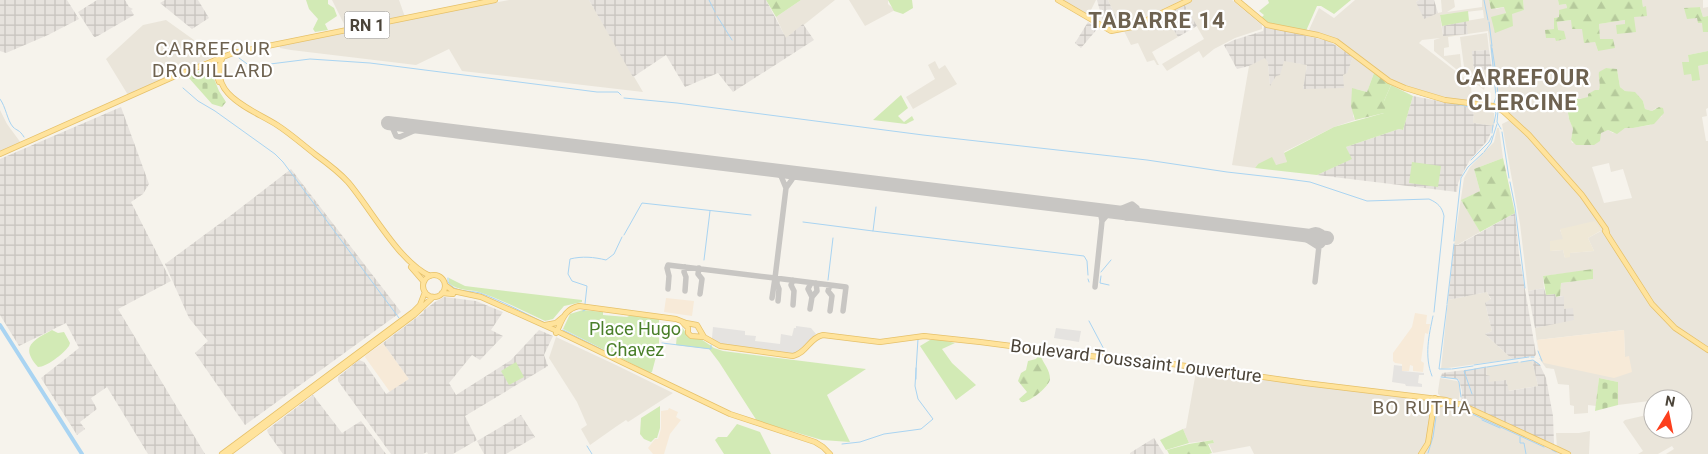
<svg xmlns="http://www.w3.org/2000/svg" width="1708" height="454" font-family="Roboto,sans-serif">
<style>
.residential{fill:#eae5da;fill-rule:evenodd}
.commercial{fill:#f7ead8}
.industrial{fill:url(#industrial-grid)}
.education{fill:#efe8d6}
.green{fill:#d2eab5}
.forest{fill:url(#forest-firs)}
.cemetery{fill:url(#cemetery-stones)}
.parking{fill:#e5e3e0}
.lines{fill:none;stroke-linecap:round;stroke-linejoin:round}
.stream{stroke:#a9d4f2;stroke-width:1}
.river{stroke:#a9d4f2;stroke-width:4}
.taxiway{stroke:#c8c6c3;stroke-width:5.5}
.runway{stroke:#c8c6c3;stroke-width:14}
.major-casing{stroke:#e6c16a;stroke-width:6}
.major{stroke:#ffe39c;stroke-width:4.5}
.labels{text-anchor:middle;stroke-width:4.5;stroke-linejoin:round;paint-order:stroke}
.shield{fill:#fff;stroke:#817c74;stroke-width:1}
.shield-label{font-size:16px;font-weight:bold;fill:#4b4439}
.park-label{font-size:18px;fill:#4a7f2a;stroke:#fff}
.street-label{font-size:18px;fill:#4b4439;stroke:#fff}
.neighbourhood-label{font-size:19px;letter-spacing:1px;fill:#6e6250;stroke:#fff}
.district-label{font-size:22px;font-weight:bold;letter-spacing:1px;fill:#6e6250;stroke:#fff}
</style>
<defs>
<pattern id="industrial-grid" width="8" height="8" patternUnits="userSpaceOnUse" patternTransform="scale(1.25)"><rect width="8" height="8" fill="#e6e2dd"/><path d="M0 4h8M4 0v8" fill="none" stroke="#c7c3be"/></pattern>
<pattern id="forest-firs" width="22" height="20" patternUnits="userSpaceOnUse" patternTransform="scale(1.25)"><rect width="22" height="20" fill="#d2eab5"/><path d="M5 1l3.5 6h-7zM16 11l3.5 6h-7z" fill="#b6ca9c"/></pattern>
<pattern id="cemetery-stones" width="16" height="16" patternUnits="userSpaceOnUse" patternTransform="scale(1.25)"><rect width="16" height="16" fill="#d2eab5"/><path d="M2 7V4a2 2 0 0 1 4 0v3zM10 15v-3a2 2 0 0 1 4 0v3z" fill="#b6ca9c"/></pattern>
</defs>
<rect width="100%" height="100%" fill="#f6f3ec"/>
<path class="residential" d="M332,0H399L405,17L346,28Z
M509,0H589L643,92L462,71L449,49L416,65L291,50L280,48L279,44Z
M801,0H835L786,39L776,17Z
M849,0H888V4L895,10L865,26Z
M1063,0H1096L1088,16Z
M1108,0H1182L1137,21L1120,26Z
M1192,0H1232L1262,25V29L1235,38L1214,49L1203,58L1199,51L1167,71L1162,64L1204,39L1184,4Z
M1355,0H1419L1416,2L1438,13L1442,12L1441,0H1454L1455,7L1447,12L1482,7V0H1493L1489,1L1496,9L1505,7L1506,14L1524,10L1523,0H1558L1559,5L1566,4L1567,8L1559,17L1554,18L1558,30L1557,22L1571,20L1582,28L1595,42L1598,51L1600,39L1599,24L1625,20V24L1617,34L1643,7L1642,0H1703V8L1708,7V16L1703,17L1700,7L1684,9L1703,23V32H1708V51L1688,55L1689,62H1683L1691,74L1692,81L1698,66L1708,64V108L1706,109L1707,116L1702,117L1706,141H1708V454H1666L1674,449L1672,446L1658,454H1638L1643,451L1623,422L1625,420L1651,414L1649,401L1618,405V382L1599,378L1596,406L1588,405V413L1574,414V406L1570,405L1569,385L1558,384L1554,369L1546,368L1539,358L1535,328L1574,319L1564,309V296H1560L1561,283L1593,279V270L1543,276L1544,288L1528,291L1520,224L1502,124L1510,120L1497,105L1488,31L1448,37L1449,47L1444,48V56L1460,54L1462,74L1434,51V40L1440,38L1422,40L1419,43L1471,83L1472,103L1455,100L1403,85L1385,76L1338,40L1308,32L1319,8L1334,18ZM1483,10L1484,18L1466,21L1443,36L1440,15ZM1606,68L1617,69L1620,87L1625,91L1630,92L1643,101L1645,109L1652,111L1656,108L1662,116L1650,125L1632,128H1625L1613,133L1608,130L1572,143L1571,140L1573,129L1568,116L1569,98L1584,99L1588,97L1589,94L1592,92L1599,90L1601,83L1599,76ZM1609,163L1611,172L1623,169L1632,198L1604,203L1592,167ZM1560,230L1601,231L1588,238L1594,251L1569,253L1565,258L1563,250L1550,251L1564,239ZM1624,330L1625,357L1539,358L1537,340ZM1653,399H1683V429H1653Z
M1157,18L1162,28L1171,25L1178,37L1152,52L1159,65H1157L1154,60L1147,62L1138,43L1131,45L1124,31Z
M166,20L208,50L213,57L128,95L106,59L143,25Z
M1487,33L1489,50L1472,51L1474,71L1492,69L1494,83H1486L1484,90L1473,81L1474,79L1465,74L1460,37Z
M1265,57L1268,63L1270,85L1283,60L1307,65L1303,89L1347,72L1353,57L1374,73L1367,92L1356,89L1353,116L1355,120L1334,127L1284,152L1287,162L1279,165L1258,164L1255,168L1232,165L1249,66Z
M935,61L939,69L945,65L957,84L913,109L906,97L935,79L928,65Z
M1474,108H1484L1494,113V126L1473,123Z
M0,110L7,124L21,143L0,152Z
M1497,128H1499L1503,158L1474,169L1480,191L1462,200L1480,232L1457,245H1454L1464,178L1470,167L1494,142Z
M1487,292L1491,300L1485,303L1492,331L1485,334L1512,359L1441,369L1448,300Z
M556,337L616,365L673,393L628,422L626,420L617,426L590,445L581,429L587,425L577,402L549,358Z
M1532,360L1538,386L1508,391L1506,380L1489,383L1486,376L1487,367Z
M1197,366L1443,398L1438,394V391L1440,378L1457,381L1459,382L1460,391L1459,400H1452L1557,448L1556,433H1579L1590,431L1589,454H1570L1559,450L1560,454H1254L1250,446L1213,453L1209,444L1214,443L1213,440L1189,443L1183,429L1186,428Z"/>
<path class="commercial" d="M666,298L694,301L692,316L664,312Z
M1415,313L1427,315L1426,324H1430L1428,334L1425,333L1421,361L1424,363L1423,372L1413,371V366L1410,365L1409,371H1402V364L1395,363L1393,361V353L1412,327Z
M1624,330L1625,357L1629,356L1632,372L1614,378L1544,363L1540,358L1537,340Z
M383,343L409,379L390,392L365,357L366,355Z
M669,408L678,412L676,417L681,420L670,434L664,454H653L648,448L655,439H658L661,429V411L668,410Z"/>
<path class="industrial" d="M0,0H67L79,19L48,35L6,53L0,51Z
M97,0H125L129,7L133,9L131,10L134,15L96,37H94L78,12Z
M165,0H198L209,18L192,29L160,3Z
M589,0H766L786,38L803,24L814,40L733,92L718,73L685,87L666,55L633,77Z
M1097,0H1108L1120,26L1109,28L1104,26Z
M1419,0H1434L1438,13L1424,19L1416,2Z
M1184,4L1197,26L1178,37L1171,25L1162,28L1157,18Z
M1466,21L1468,34L1443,36L1442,26Z
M1088,22L1098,28L1081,48L1075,43Z
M1264,26L1329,41L1353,57L1347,73L1343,75L1344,88L1303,89L1307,65L1284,61L1280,75L1276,76L1270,86L1268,63L1265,58L1249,66L1237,69L1224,45L1234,40L1263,31Z
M1489,50L1492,69L1474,71L1472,51Z
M1413,96L1474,108L1473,123L1494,126L1487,141L1470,160L1466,167L1458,183L1457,192L1317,175L1351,159L1346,147L1399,129L1403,130Z
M121,107L149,184L143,194L131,202L171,281L118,309L205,454H148L107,387L91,398L97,409L80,422L85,429L77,435L41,378L79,348L66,323L19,346L0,315V159Z
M291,169L401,312L245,425L195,353L208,341L189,318L165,264L230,216Z
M1515,213L1519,254L1536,354L1535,356L1512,359L1485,334L1492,331L1485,303L1491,299L1487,292L1448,300L1454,245H1458Z
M1544,288L1546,295L1555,294L1556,297L1564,296V309L1573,308L1574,320L1535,328L1528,291Z
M444,297L476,301L503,312L491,330L503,336L480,360L472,355L449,383L456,395L511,360L539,330L553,336L544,355L548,366L465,416L477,440L453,454H428L427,452L423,454H391L338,381V377L359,360L364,362L386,394L409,379L383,343L424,312L423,311L435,302Z
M1532,360L1537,362L1540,365L1546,378L1553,416L1554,444H1552L1461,402L1462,391L1459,380L1454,378L1441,377L1442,373L1487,367L1486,375L1490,376L1489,382L1506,380L1509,391L1538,386Z
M313,395L342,433L361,421L386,454H283L268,433L267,430Z
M521,415L535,437L506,454H484L477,441Z
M1154,438L1164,454H1130V453Z"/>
<path class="education" d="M1595,221L1602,230L1588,238L1594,251L1570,253V257L1565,258L1563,250L1550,251V241L1563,239L1560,229Z"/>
<path class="green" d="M306,0H328V4L334,8L337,16L325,24L328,30L315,32L313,29L318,19L309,9Z
M888,0H912L913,8L903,14L894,11Z
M1268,0H1351L1334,14L1321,6H1317L1306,31L1272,24L1260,19L1264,15L1259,11L1269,3Z
M1468,11L1469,21L1442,26L1440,15Z
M1708,51V64L1698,66L1700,80L1692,81L1691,74L1684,75L1682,62H1689L1688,55Z
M1391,85L1413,96L1403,130L1399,129L1346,147L1352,159L1317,175L1255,168L1258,164L1272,157L1276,165L1287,162L1284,153L1334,127L1384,113V101Z
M901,95L908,108L898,116L904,122L912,116L914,120L906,124L873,120Z
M1412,162L1441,166L1438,187L1409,183Z
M449,278L465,286L582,300V302L564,306L553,319L545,321C523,311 501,299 479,292C469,289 457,291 449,283Z
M583,310L603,312V315L627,317L631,315L659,319V345L652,372L650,373L563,329L570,314Z
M678,323L682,327L689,338L701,339L714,348L723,351L866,369L827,395L850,442L822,440L757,421L719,362L709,349L676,345Z
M52,330L58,333L64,332L70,343L69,346C63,354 47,367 38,367C19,346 34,340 52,330Z
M930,340H942L955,343L942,349L952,363L976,385L956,400L920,346Z
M516,362L524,377L509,385L501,371Z
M660,406V428L657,438H655L651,442L644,439L640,434L641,418Z
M737,424L760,432L771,454H724L715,440L718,437H727Z
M1183,429L1189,443L1166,450L1160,440Z"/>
<path class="forest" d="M766,0H801L776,17Z
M1489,0H1523L1524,10L1512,14L1513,26L1495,33L1491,17L1506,13L1504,7L1491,9Z
M1558,0H1642L1643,7L1646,6L1647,16L1634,17L1636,32L1617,34L1616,25L1625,24V20L1599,24L1600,39H1613L1615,48L1598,51L1595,42L1584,43L1582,29H1572L1571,20L1557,22L1558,30L1564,31L1566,39L1556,41L1555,38H1546L1545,30L1554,29V18L1559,17V10L1567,8L1566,4L1559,5Z
M1700,7L1703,17L1708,16V32H1703L1702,23H1698L1697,18L1687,19L1684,8Z
M1606,68L1617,69L1620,87L1625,91L1635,92L1643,101L1645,109L1652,111L1659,107L1663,108L1664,113L1654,124L1633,128H1625L1617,134L1608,130L1601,133L1600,141L1594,145H1576L1571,140L1573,129L1569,119L1566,101L1569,98L1580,99L1588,97V94L1595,90H1599C1601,83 1598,78 1599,72Z
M1374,73L1391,85L1384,101L1387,102L1384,113L1355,120L1351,106L1352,88L1367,92Z
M1503,158L1515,213L1480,232L1461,200L1480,191L1474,169Z
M1593,269V279L1561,283L1560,296L1556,297L1555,294L1546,295L1543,276Z
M1038,356L1041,357C1044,364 1050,370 1050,379C1050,386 1028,404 1021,402L1019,399L1027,392L1018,381L1021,373L1026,370L1028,361L1036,359Z
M1213,440L1214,443L1208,444L1212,453L1209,454H1169L1167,450L1189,444Z"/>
<path class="cemetery" d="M209,66L219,91L226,102L222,107L212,104L188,77Z
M1599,378L1618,382V405L1595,411Z"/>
<path class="parking" d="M796,326L811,328L816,334L803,349L795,354L723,345L713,341L712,338L713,327L745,331V335L756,336L755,341L780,344L781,334L792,336L794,328H796Z
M1056,328L1081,331L1079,342L1054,338Z
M1394,365L1402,366V371L1424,373V375H1419L1418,383L1422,384V387L1406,386L1405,384L1392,382Z"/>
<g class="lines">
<path class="stream" d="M709,0L715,12
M1484,0L1488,20
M1244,9L1262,24
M717,16L732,40
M1489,22L1492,46
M1491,45L1496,97L1494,103
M1492,48L1496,74
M239,58L250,66H254L310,59L370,63L597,92H618L621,95
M1497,77L1498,100L1500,104
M183,88L198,101L215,111L275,154L283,162L399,318
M1414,93L1442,101
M624,98L677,103L923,135L1147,160L1227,172L1280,178L1310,182L1367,201L1429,199C1438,203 1442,207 1444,216L1434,312
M0,99C6,107 7,120 13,127C17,131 19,129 24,137
M1446,102L1470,107H1482
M1500,104L1521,125
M1493,109L1496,113L1494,123
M1498,111L1497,122L1501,129
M1502,132L1509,178
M1492,133L1493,125
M1538,142L1559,166
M1484,152L1491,143L1497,124
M1471,160L1489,142L1492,136
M1510,182L1515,207L1525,288
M803,222L873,231L876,207
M873,231L1084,256L1087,261L1088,275
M624,235L642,203L751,215
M1454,241L1461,178L1468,167L1483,153
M704,260L710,211
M1101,272L1111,260
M1101,276L1100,283L1109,285
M448,278V282C455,293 469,290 480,293C502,301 524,313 545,323
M1088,279L1089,282
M828,280L833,238
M585,304L587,286L572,281L568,274L570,259C582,256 594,257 606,260L614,254L622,237
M1447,304L1454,244
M1447,305L1439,369H1451
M583,311L585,310
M1089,321L1107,355
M563,330L607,352
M662,343L711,349V345
M1538,351L1542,361
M1531,357H1534
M1521,362L1533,360L1540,365
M1474,365L1529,357
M1487,367L1518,362
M1452,369L1473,366
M1432,376C1424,356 1429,335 1433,316
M1441,377L1457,379L1459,382L1461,397
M916,379V368
M1472,394L1464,371L1486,367
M1446,404L1457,407L1544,447
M1482,420L1500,428
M1520,437V443H1524L1526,454
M842,444L860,442L884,434L921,429L933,419L918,399L915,386L918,339
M587,446L592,454
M1552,450L1556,452
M1428,453L1433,437L1437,410"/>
<path class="river" d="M0,325L82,454"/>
<path class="taxiway" d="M414,126C407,120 401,118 395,125L393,129L396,136L400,137L422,127
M771,170L781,176L786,188
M805,174L793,178L786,188L775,278L846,287L843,311
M1102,221L1108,214L1132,204L1137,208L1136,215L1131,218H1126L1120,213
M1299,235L1318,247C1325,245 1325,239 1322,232C1313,226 1309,234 1301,235
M699,268L698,274L702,279L700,294
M777,280V284L779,289L778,301
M1315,282L1320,237
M1095,287L1102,221L1101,216L1097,210
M668,289L669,276L667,268L668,265L775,278L772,298
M685,291L686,277L684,272L685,267
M812,297L817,291L816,283
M793,305L794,291L791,285L793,280
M810,309L812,297L808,289L811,283
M830,311L832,296L828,291L830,285"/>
<path class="runway" d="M388,123L1327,238"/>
<g class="major-casing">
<path id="major" d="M1058,0L1111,31L1132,27L1189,0
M1237,0L1267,25L1318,35L1336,41L1389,81L1405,88L1445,100L1493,106L1503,111L1529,135L1582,195L1606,229L1607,233
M223,56C206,95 252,109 277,125C291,134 303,145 316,155C327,163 339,172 348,182C371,209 399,262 430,276
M215,60L214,67L219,82
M0,154L173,77L233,53L495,0
M1605,231L1652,304L1675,328L1708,350
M411,267L424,282
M423 286a11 11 0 1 1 22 0a11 11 0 1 1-22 0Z
M445,285L453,291L481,297L557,331L730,414L815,442L823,447L830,454
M442,293L453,294
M683,323L688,328V333L691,336L704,337
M545,325L556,323L563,317
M556,333C562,321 564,309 579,306L676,319L686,323L697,325L704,337L720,346L793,356C807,353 810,337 823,335L880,342L924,336L980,342L1089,356L1158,362L1305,383L1446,400L1462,405L1568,454
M1435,409L1438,405L1447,402
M222,454L413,312L420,305L425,292
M228,454L414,315L433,297
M1421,454L1428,443L1435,398"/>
</g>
<use href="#major" class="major"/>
</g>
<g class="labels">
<rect class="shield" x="344.5" y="11.5" width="45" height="27" rx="4"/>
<g class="shield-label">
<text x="367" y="31">RN 1</text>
</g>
<g class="park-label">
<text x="635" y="335">Place Hugo<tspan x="635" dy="21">Chavez</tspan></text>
</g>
<g class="street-label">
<text transform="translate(1136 361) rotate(7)" y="6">Boulevard Toussaint Louverture</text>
</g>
<g class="neighbourhood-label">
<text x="213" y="55">CARREFOUR<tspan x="213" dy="22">DROUILLARD</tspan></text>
<text x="1422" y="414">BO RUTHA</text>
</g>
<g class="district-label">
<text x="1157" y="28">TABARRE 14</text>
<text x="1523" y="85">CARREFOUR<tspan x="1523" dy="25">CLERCINE</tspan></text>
</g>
</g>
<g transform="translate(1668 414) rotate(10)"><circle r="24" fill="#ffffff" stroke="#b7b4b0"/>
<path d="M0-4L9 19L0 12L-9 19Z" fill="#fc3f1d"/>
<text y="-8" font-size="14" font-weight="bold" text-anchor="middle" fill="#4b4439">N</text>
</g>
</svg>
